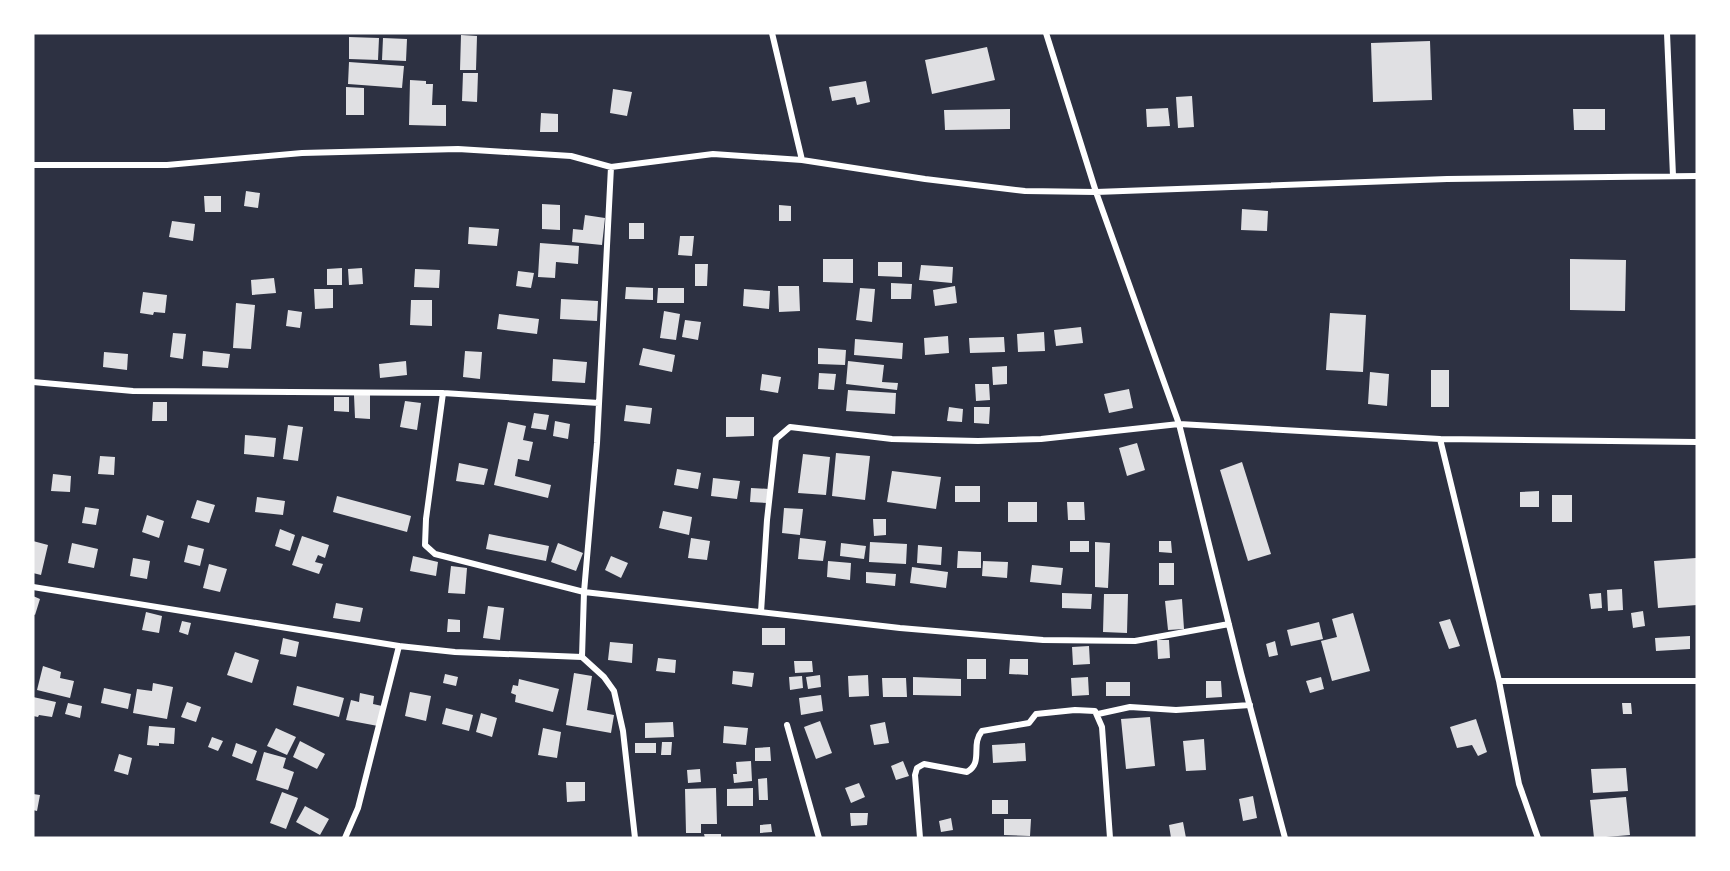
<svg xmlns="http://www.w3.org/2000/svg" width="1730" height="871" font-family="'Fira Sans',sans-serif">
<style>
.building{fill:#e0e0e3}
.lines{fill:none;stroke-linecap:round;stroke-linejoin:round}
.minor{stroke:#fff;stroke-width:6}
</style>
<rect width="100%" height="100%" fill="#2d3142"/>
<path class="building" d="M461,35L477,36L476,70H460Z
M349,37L379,38L378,60L349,59Z
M383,38L407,39L406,61L382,60Z
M1430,41L1432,100L1373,102L1371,43Z
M987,47L995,80L932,94L925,60Z
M349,62L404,66L402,88L348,84Z
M463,73H478L477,102L462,101Z
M410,80L426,81V84H433L432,105H446V126L409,125Z
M866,81L870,102L857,105L855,97L832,101L829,87Z
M346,87L364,88V115H346Z
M613,89L632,92L627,116L610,113Z
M1192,96L1194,127L1178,128L1176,97Z
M1168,108L1170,126L1147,127L1146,109Z
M1010,109V129L945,130L944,110Z
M1573,109H1605V130H1574Z
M541,113L558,114V132H540Z
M246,191L260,193L258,208L244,206Z
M204,196H221V212H205Z
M542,204L560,205V230L542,229Z
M779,205L791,206V221H779Z
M1242,209L1268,211L1267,231L1241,230Z
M585,215L605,218L602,245L572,242L573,229L583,230Z
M172,221L195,224L193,241L169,237Z
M629,223H644V239H629Z
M469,227L499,229L497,246L468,244Z
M680,236H694L692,256L678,255Z
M540,243L579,246L578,264L556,262L555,278L538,277Z
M823,259H853V283L823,282Z
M1570,259L1626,260L1625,311L1570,310Z
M878,262H902V277L878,276Z
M695,264H708L707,286H695Z
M921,265L953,267L952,283L919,280Z
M342,268V285H327V269Z
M362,268L363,284L349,285L348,269Z
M415,269L440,270L439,288L414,287Z
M518,271L534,273L531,288L516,286Z
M274,278L276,293L252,295L251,280Z
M891,283L912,284L911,299H891Z
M778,286H799L800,311L779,312Z
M955,286L957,303L935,306L933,290Z
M626,287L653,288V300L625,299Z
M658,288H684V303H657Z
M860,288L875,289L872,322L856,320Z
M314,289H333V308L315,309Z
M744,289L770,291L769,309L743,306Z
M143,292L167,295L165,313L154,312L153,315L140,313Z
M561,299L598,301L597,321L560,319Z
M411,300H432V326L410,325Z
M236,303L255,305L251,349L233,348Z
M288,310L302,312L300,328L286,326Z
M664,311L680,314L676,340L660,338Z
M1330,313L1366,315L1363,372L1326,370Z
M499,314L539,319L537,334L497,329Z
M685,320L701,322L698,340L682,337Z
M1081,327L1083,343L1056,346L1054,330Z
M1044,332L1045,351L1018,352L1017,334Z
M173,333L186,334L183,359L170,357Z
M948,336L949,353L925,355L924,338Z
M1004,337L1005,352L970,353L969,338Z
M855,339L903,343L902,359L854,355Z
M643,348L675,355L672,372L639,365Z
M818,348L846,350L845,365L818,364Z
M203,351L230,354L228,368L202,366Z
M465,351L482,352L480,379L463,377Z
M104,352L128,354L127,370L103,367Z
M553,359L587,362L585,383L552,381Z
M406,361L407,375L380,378L379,364Z
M848,361L884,365L882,382L898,383L897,390L846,384Z
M1007,366V384L993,385L992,367Z
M1431,370H1449V407H1431Z
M1370,372L1389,374L1387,406L1368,404Z
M819,373L836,374L834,390L818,389Z
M762,374L781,377L778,393L760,390Z
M975,384H989L990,400L976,401Z
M1129,389L1133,408L1109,413L1104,394Z
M848,390L896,393L895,414L846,411Z
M354,395H370V419L355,418Z
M334,397H349V412L334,411Z
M405,401L421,403L417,430L400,427Z
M153,402H167V421H152Z
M626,405L652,408L650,424L624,421Z
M949,407L963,409L962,422L947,421Z
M974,407H990L989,424L974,423Z
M534,413L549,415L546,430L531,428Z
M726,417H754V436L726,437Z
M555,421L570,424L568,439L553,436Z
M508,422L526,426L523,440L533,442L529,461L518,459L515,476L551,485L548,498L494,485Z
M288,425L303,427L298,461L283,459Z
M245,435L276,438L274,457L244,454Z
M1137,443L1145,470L1127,476L1119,448Z
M836,453L870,456L865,500L832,496Z
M803,454L830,457L826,495L798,493Z
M100,456L115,457L114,475L98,474Z
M1242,462L1271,554L1248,561L1220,470Z
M459,463L488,469L484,485L456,481Z
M677,469L701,473L698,489L674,485Z
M892,471L941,477L936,509L887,502Z
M53,474L71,476L70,492L51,491Z
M713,478L740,481L737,499L711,496Z
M955,486H980V502H955Z
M751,488L769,489L768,503L750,502Z
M1539,491V507H1520V492Z
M1552,495H1572V522H1552Z
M337,496L411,516L407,532L333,512Z
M257,497L285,501L283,515L255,512Z
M197,500L215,505L209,523L191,518Z
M1008,502H1037V522H1008Z
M1067,502H1084L1085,520H1068Z
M85,507L99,509L96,525L82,523Z
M784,508L803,509L800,535L782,533Z
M663,511L692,517L689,535L659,528Z
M147,515L164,521L159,538L142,532Z
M873,519H886V535L874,536Z
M280,529L295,535L290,551L275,546Z
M489,534L549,546L546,561L486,549Z
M302,536L329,545L325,558L318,555L315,562L323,564L319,574L292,565Z
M691,538L710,541L707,560L688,558Z
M800,538L826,541L823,561L798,559Z
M33,541L48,545L41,575L33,573Z
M1070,541H1089V552H1070Z
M1159,541H1171L1172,553L1159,552Z
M870,542L907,544L906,564L869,562Z
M1095,542L1110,543L1108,588L1095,587Z
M72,543L98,549L94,568L68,563Z
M558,543L583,553L576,571L551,562Z
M841,543L866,546L864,559L840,556Z
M188,545L204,549L200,566L184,562Z
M918,545L942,547L941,565L917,563Z
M958,551L981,552V568H957Z
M413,556L438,562L436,576L410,571Z
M611,556L628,563L621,578L605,570Z
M133,558L150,561L147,579L130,576Z
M1696,558L1697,605L1658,608L1654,561Z
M828,561L851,563L850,580L827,577Z
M983,561L1008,562L1007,578L982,576Z
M1159,563H1174V585H1159Z
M209,564L227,569L220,592L203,588Z
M1032,565L1063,568L1061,585L1030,582Z
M451,566L467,568L465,594L448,593Z
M912,567L948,572L946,588L910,583Z
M866,572L896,574L895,586L866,583Z
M1622,589L1623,610L1608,611L1607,590Z
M1062,593L1092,594L1091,609L1062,608Z
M1601,593L1602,608L1591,609L1589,594Z
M1104,594H1128L1127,633L1103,632Z
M33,596L40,599L35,615L33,614Z
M1182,599L1184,629L1168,630L1165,601Z
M336,603L363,608L360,622L333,618Z
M488,606L504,608L500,640L483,638Z
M1643,611L1645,626L1633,628L1631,613Z
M146,612L162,616L159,633L142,630Z
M1353,613L1370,671L1332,681L1321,641L1337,637L1332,619Z
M448,619L460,620V632H447Z
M1450,619L1460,646L1449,649L1439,622Z
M182,621L191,623L188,635L179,632Z
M1319,622L1323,639L1291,646L1287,630Z
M762,628H785V645H762Z
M1690,636V649L1656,651L1655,638Z
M283,638L299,642L296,657L280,654Z
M1157,640H1169L1170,658L1158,659Z
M1275,641L1278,655L1269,657L1266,644Z
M610,642L633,644L632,663L608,660Z
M1089,646L1090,664L1073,665L1072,647Z
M235,652L259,660L252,683L227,675Z
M658,658L676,660L675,673L656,671Z
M967,659H986V679H967Z
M1010,659H1028V675L1009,674Z
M794,661H812L813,672L795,673Z
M43,666L61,672L60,678L74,681L70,698L37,690Z
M733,671L754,673L752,687L732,684Z
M574,673L592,676L587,710L614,715L611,733L566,725Z
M445,674L458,677L456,686L443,683Z
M820,675L821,687L808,689L806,677Z
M868,675L869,696L849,697L848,676Z
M802,676L803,688L790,690L789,677Z
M913,677L961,679V696L913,695Z
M1088,677L1089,695L1072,696L1071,678Z
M1321,677L1324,689L1310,693L1306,681Z
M882,678H906L907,697H883Z
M519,679L559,689L553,712L515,702L516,695L511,693L513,685L518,686Z
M1206,681H1221L1222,697L1206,698Z
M1106,682H1130V696H1106Z
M153,683L173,687L167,719L133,713L137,689L152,691Z
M297,686L344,698L339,717L293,705Z
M104,688L131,694L128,709L101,703Z
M410,692L431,696L426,721L405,716Z
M360,693L374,696L373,704L382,706L378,726L346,720L351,700L359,702Z
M821,695L823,711L801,715L799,698Z
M33,697L56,702L52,717L39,715L38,717L33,716Z
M187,702L201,707L196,722L181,717Z
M68,703L82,706L80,718L65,714Z
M1622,703H1631L1632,714H1623Z
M446,708L473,715L469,731L442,724Z
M481,713L497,718L492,737L476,732Z
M1150,717L1155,766L1126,769L1121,719Z
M1476,719L1487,752L1478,756L1472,745L1457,748L1450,727Z
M820,721L832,753L816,759L804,727Z
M673,722L674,737L645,738V723Z
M885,722L889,743L874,745L870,725Z
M149,726L175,728L174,744L159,743V746L147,745Z
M724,726L748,728L746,745L723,743Z
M276,728L296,737L287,755L267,746Z
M543,728L561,732L557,758L538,755Z
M212,737L223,741L218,751L208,747Z
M1204,739L1206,770L1186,771L1183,741Z
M300,741L325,754L317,769L293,757Z
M662,742H672L671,755H661Z
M236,743L257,751L252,764L232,756Z
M635,743H656V753H635Z
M1025,743L1026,761L993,763L992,745Z
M770,747L771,761H755V748Z
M264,752L286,758L283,768L294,772L288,790L256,780Z
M119,754L132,758L128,775L114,771Z
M751,761L752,781L734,783L733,774H737L736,762Z
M903,761L909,776L896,780L891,766Z
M1626,768L1628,791L1593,793L1591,769Z
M700,769L701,782L688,783L687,770Z
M767,778L768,800H759L758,779Z
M566,782H585V801L567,802Z
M859,783L865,797L851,803L845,788Z
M716,788L717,824H701V833H686L685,789Z
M753,788V806H727V789Z
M282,792L298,798L286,829L270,823Z
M33,794L40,795L37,811L33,810Z
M1253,796L1257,818L1243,821L1239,799Z
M1626,797L1630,835L1594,838L1590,800Z
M992,800H1008V814H992Z
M305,806L329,819L320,835L296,822Z
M850,813H868L867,825L851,826Z
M951,818L953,830L941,832L939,821Z
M1004,819H1031L1030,836L1004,835Z
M1183,822L1186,838H1171L1169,825Z
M771,824L772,832L760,833V825Z
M704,834H721V838H705Z"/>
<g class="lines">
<path class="minor" d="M772,33L802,160
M1046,33L1096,192L1179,424L1241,673L1285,838
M1667,33L1673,176
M33,165H167L302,153L458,149L571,156L611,167L713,154L802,160L925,179L1025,191L1096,192L1447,179L1697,176
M611,167L597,443L584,592L582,657L604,677L614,691L623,731L635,838
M33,382L133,391L443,393L599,403
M443,393L426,519L425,545L435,554L584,592L900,628L1043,640L1135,641L1229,624
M1440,439L1499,681L1519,784L1538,838
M33,587L399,646L455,652L582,657
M761,612L767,520L776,439L790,427L892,439L978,441L1041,439L1179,424L1440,439L1697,442
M1499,681H1697
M1098,714L1130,707L1176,710L1250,705
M787,725L819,838
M345,838L358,808L399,646
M920,838L915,775L917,768L924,764L967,772C984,762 970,745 982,731L1029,723L1036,714L1075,710L1095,711L1102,727L1110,838"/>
</g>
<rect width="1730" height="871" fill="none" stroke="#ffffff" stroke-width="69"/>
</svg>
